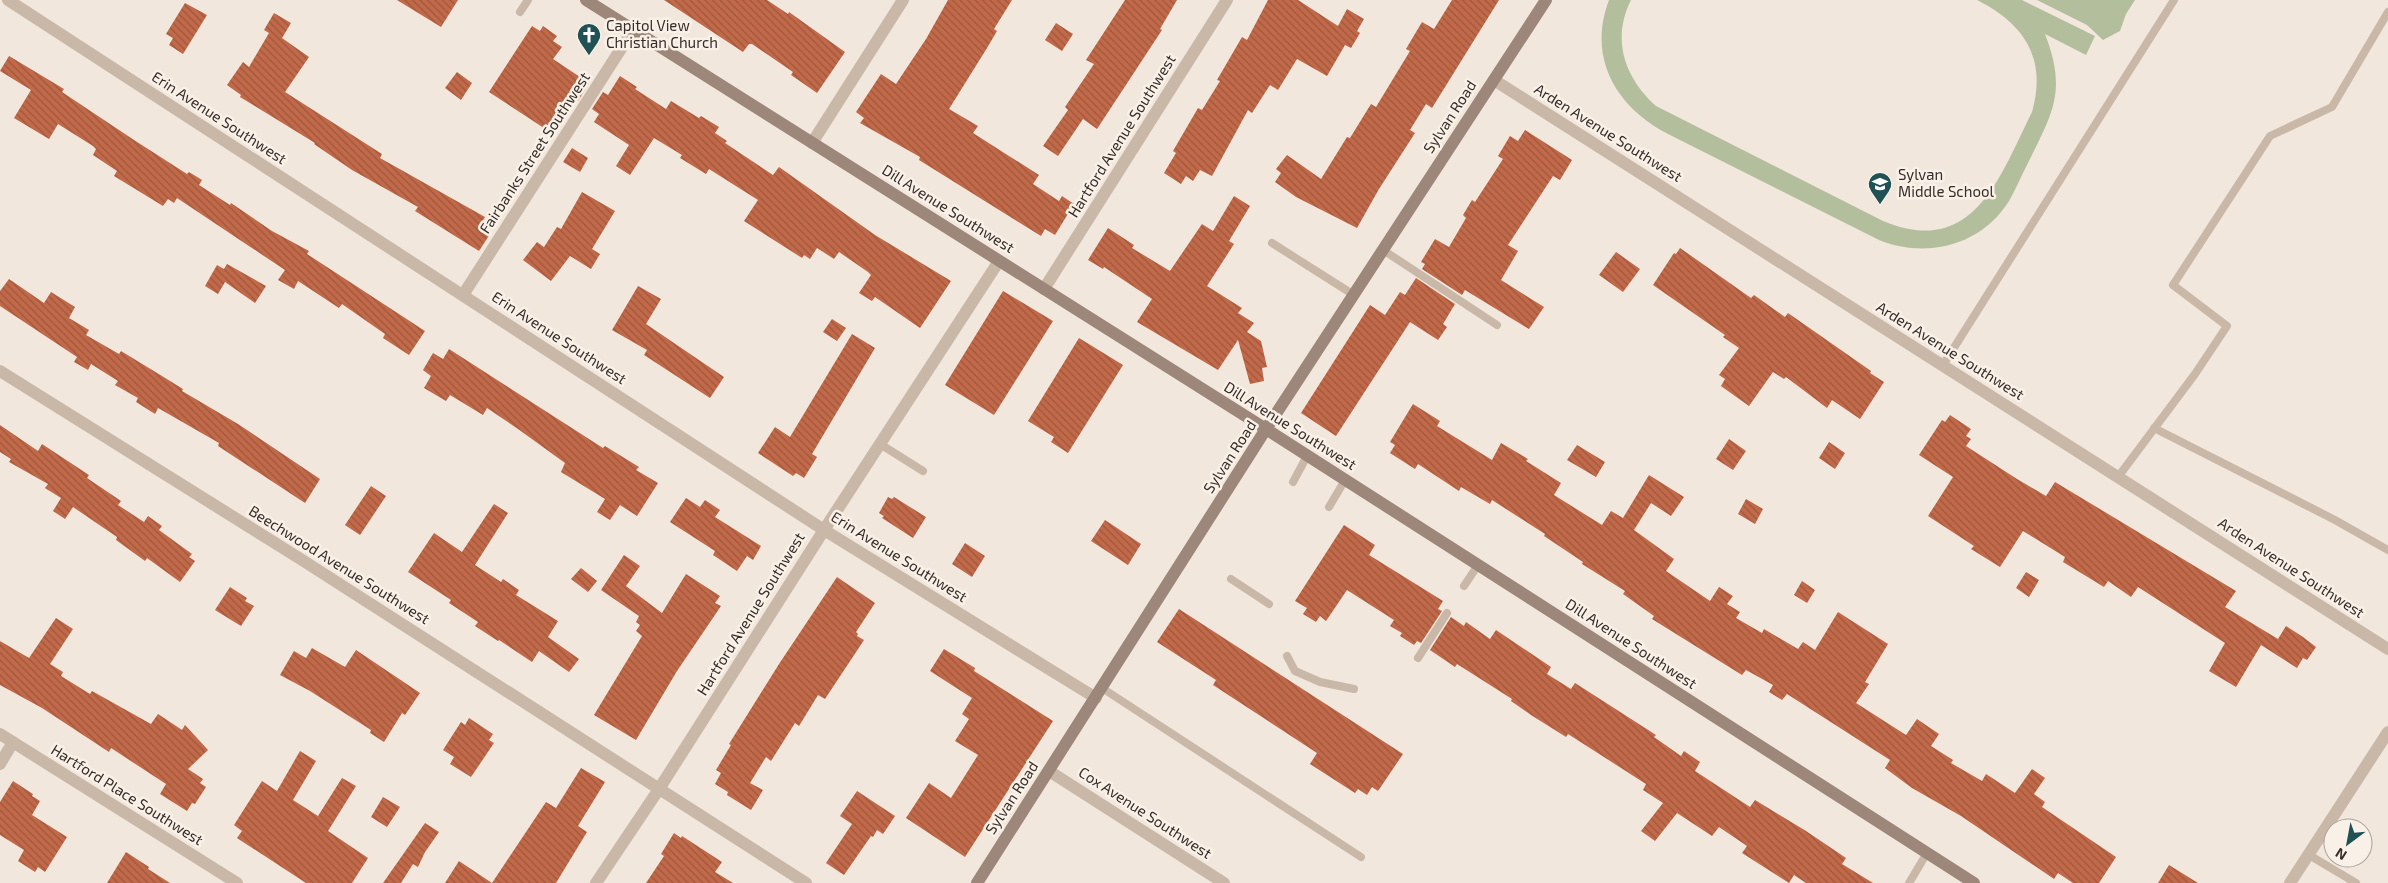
<svg xmlns="http://www.w3.org/2000/svg" width="2388" height="883" font-family="'Exo 2',sans-serif">
<style>
.garden{fill:#b3bf9c}
.building{fill:url(#building-back-hatch)}
.lines{fill:none;stroke-linecap:round;stroke-linejoin:round}
.lane{stroke:#c9b8a8;stroke-width:8}
.street{stroke:#c9b8a8;stroke-width:12}
.secondary{stroke:#9c877a;stroke-width:12}
.labels{text-anchor:middle;stroke-width:5;stroke-linejoin:round;paint-order:stroke}
.poi-label{font-size:15px;fill:#362d28;stroke:#f9f1e8;text-anchor:start}
.street-label{font-size:15px;fill:#362d28;stroke:#f9f1e8}
</style>
<defs>
<pattern id="building-back-hatch" width="6" height="6" patternUnits="userSpaceOnUse" patternTransform="scale(1.25)"><rect width="6" height="6" fill="#c16949"/><path d="M-1 5l2 2M0 0l6 6M5-1l2 2" fill="none" stroke="#9e573d"/></pattern>
</defs>
<rect width="100%" height="100%" fill="#f1e7dc"/>
<path class="garden" d="M1609,0H1631C1611,40 1625,78 1656,106L1883,221C1974,259 2000,176 2032,112C2047,59 2025,24 1977,0H2022L2095,36L2086,55L2045,34C2067,91 2053,112 2028,163C2021,176 2016,189 2009,201C1981,246 1926,259 1879,240L1668,134C1616,107 1587,58 1609,0Z
M2037,0H2135L2126,14L2120,31L2103,40L2087,25Z"/>
<path class="building" d="M397,0H458L441,27Z
M664,0H767L788,14L789,12L845,52L817,93L791,75L793,72L752,44H749L743,52Z
M948,0H1012L994,29L997,31L987,48L949,109L978,126L973,133L1039,175L1033,184L1059,201L1062,196L1074,204L1055,235L1045,229L1041,236L919,160L920,157L860,123L864,118L856,112L881,74L896,84L926,39Z
M1125,0H1177L1160,29L1162,30L1097,129L1083,119L1058,156L1043,146L1068,110L1065,107L1094,64L1086,60Z
M1268,0H1298L1338,26L1347,9L1364,19L1357,31L1360,33L1351,48L1345,45L1327,76L1297,59L1278,90L1270,85L1252,113L1248,110L1212,176L1200,170L1193,181L1186,176L1181,184L1164,173L1176,153L1173,151L1198,108L1202,110L1220,81L1217,80L1242,37L1247,40Z
M1452,0H1499L1432,108L1426,104L1410,130L1415,133L1379,189L1357,228L1296,197L1275,182L1281,173L1276,169L1287,155L1321,179L1347,137L1350,138L1371,104L1376,107L1410,51L1406,49L1422,22L1434,29Z
M185,3L207,15L183,54L169,45L173,38L166,34Z
M274,13L291,23L282,38L309,57L285,92L382,154L380,158L485,217L479,227L490,234L479,251L415,211L418,207L352,170L314,144L315,143L240,97L241,95L227,85L243,62L249,67L269,33L264,30Z
M1056,23L1073,34L1062,51L1045,40Z
M532,26L540,31L543,26L557,36L553,41L562,47L553,59L589,83L578,101L573,97L550,132L489,92Z
M9,56L64,89L62,92L134,140L187,174L189,172L202,180L199,185L230,205L231,203L272,231L309,251L307,254L425,331L409,355L383,338L385,334L342,304L339,308L298,281L294,289L278,280L285,270L177,198L174,203L168,199L163,206L114,176L117,171L93,155L96,149L93,146L58,124L49,139L14,118L31,90L0,71Z
M457,72L472,83L461,100L445,88Z
M620,76L637,87L635,89L666,109L671,101L699,118L701,116L719,127L715,133L727,141L725,143L773,175L779,167L875,235L951,281L920,328L875,297L872,301L859,293L871,275L868,272L839,252L834,259L817,248L810,259L804,255L802,258L744,221L758,200L709,169L706,174L680,158L682,155L654,138L630,175L616,166L629,145L594,122L599,114L592,109L603,92L608,95Z
M1525,130L1572,160L1560,180L1553,176L1508,245L1518,251L1501,280L1544,307L1529,329L1465,290L1462,295L1422,269L1425,264L1421,262L1435,239L1449,247L1466,218L1463,215L1472,200L1475,202L1503,159L1498,156L1510,136L1518,141Z
M572,148L588,158L580,172L563,162Z
M582,192L615,211L592,249L600,254L591,269L570,256L551,281L523,260L537,242L544,247L557,227L561,229Z
M1234,196L1250,206L1229,241L1234,244L1207,286L1242,308L1238,313L1254,323L1247,332L1261,341L1267,367L1262,368L1264,381L1250,384L1238,340L1218,370L1137,322L1152,299L1104,267L1103,269L1088,260L1108,228L1134,245L1132,248L1170,271L1202,224L1213,231Z
M1680,248L1751,298L1754,295L1785,317L1788,313L1871,371L1870,373L1884,382L1860,419L1832,400L1827,408L1786,377L1784,379L1773,372L1749,406L1721,386L1725,379L1719,375L1739,348L1723,337L1725,335L1653,285L1674,253L1676,254Z
M1616,252L1640,269L1623,292L1599,275Z
M227,264L266,286L255,303L225,282L218,294L205,286L217,265L224,269Z
M1416,278L1455,304L1443,324L1447,327L1438,340L1410,322L1336,436L1301,413L1370,305L1385,315L1400,292L1405,295Z
M9,279L44,303L51,292L75,307L69,318L89,330L86,335L119,354L121,351L162,376L183,389L182,391L238,424L320,479L305,503L218,446L219,443L158,408L155,414L136,402L138,398L115,385L118,381L91,364L88,370L74,362L77,357L0,306V291Z
M638,286L661,299L646,324L724,377L710,398L644,355L647,350L612,330Z
M1003,291L1053,321L994,415L945,385Z
M832,319L846,328L837,341L823,332Z
M852,334L875,348L812,454L817,457L804,478L796,473L793,476L758,453L775,427L790,437Z
M1079,338L1123,365L1068,453L1051,442L1054,437L1028,421Z
M449,349L603,448L605,446L639,467L636,470L658,483L637,516L620,505L610,520L597,512L605,499L561,472L565,463L518,429L487,408L483,415L450,395L446,401L424,388L431,376L423,370L433,353L443,359Z
M1413,404L1440,421L1437,426L1492,460L1501,443L1528,459L1526,461L1561,483L1554,495L1602,525L1611,511L1623,518L1649,475L1684,497L1671,516L1651,503L1634,530L1674,559L1666,571L1710,601L1719,587L1733,596L1727,604L1740,612L1736,618L1762,633L1764,629L1798,649L1803,642L1815,650L1838,612L1888,644L1865,682L1869,684L1856,703L1906,735L1917,719L1939,734L1931,746L1953,760L1951,763L1982,781L1986,774L2015,793L2032,769L2045,778L2034,794L2045,802L2042,807L2116,857L2099,883H2073L2058,873L2054,879L1961,816L1912,788L1885,768L1890,760L1787,694L1782,700L1769,692L1773,685L1746,670L1742,675L1652,619L1654,616L1623,594L1625,591L1582,564L1583,562L1544,536L1545,534L1492,500L1490,504L1461,487L1459,491L1418,464L1415,469L1390,453L1395,445L1390,442Z
M1950,415L1971,429L1966,436L1971,439L1966,446L2017,479L2046,496L2055,482L2236,591L2225,607L2278,639L2286,626L2303,637L2316,647L2307,660L2303,658L2297,668L2261,645L2236,687L2209,671L2225,643L2138,587L2131,597L2108,581L2104,587L2063,562L2065,557L2023,531L2000,567L1971,549L1974,546L1928,516L1953,477L1919,455L1942,420L1945,422Z
M0,425L38,451L42,444L89,475L87,478L121,501L118,505L144,522L148,516L162,526L159,530L192,554L189,557L195,561L180,582L147,558L145,561L116,540L117,537L73,507L65,519L53,511L61,498L45,488L48,484L9,462L11,459L0,452Z
M1729,439L1746,451L1733,470L1716,459Z
M1829,442L1845,453L1835,469L1819,458Z
M1577,445L1605,462L1596,477L1567,460Z
M371,486L386,496L360,535L345,525Z
M888,497L892,499L894,497L926,517L913,538L882,518L884,516L879,513Z
M686,498L700,507L705,500L720,510L715,517L761,546L753,560L747,556L737,571L713,555L715,551L670,522Z
M1746,499L1763,509L1755,524L1738,514Z
M494,504L508,513L475,565L501,582L503,579L519,590L516,595L558,621L548,637L579,659L569,672L539,651L532,662L499,640L498,641L475,626L478,622L449,603L451,600L408,572L434,533L462,552Z
M1105,520L1141,544L1128,565L1091,541Z
M1344,525L1375,545L1369,555L1443,601L1438,609L1442,611L1421,643L1417,641L1414,645L1400,636L1402,633L1390,626L1394,620L1347,590L1326,621L1320,616L1316,622L1303,614L1307,608L1295,601Z
M965,543L985,556L972,577L952,564Z
M624,555L640,566L626,586L662,613L686,574L720,596L715,603L721,606L677,671L636,740L594,715L642,636L636,631L640,625L636,622L639,616L601,590Z
M581,568L597,581L588,592L571,579Z
M2026,572L2039,580L2029,597L2016,588Z
M837,577L875,603L856,632L858,634L857,636L864,640L825,699L818,695L799,726L795,723L771,761L766,757L750,783L763,790L751,810L727,795L728,792L715,784L721,773L716,770L731,745L729,744L779,664Z
M1802,581L1815,590L1807,603L1794,595Z
M230,587L247,598L245,601L254,606L241,626L215,610Z
M1179,609L1403,754L1378,791L1372,787L1367,795L1358,789L1355,793L1310,764L1317,753L1213,685L1216,680L1157,642Z
M1451,617L1464,626L1466,622L1490,639L1496,630L1551,667L1547,674L1571,689L1575,683L1656,735L1654,737L1681,756L1684,751L1700,762L1695,771L1750,807L1755,800L1806,831L1846,858L1842,864L1873,883H1806L1794,875L1789,883L1742,853L1747,846L1719,827L1712,836L1677,813L1655,841L1641,831L1663,803L1643,790L1646,784L1568,734L1566,737L1531,715L1511,701L1512,699L1457,664L1455,667L1430,650Z
M56,618L73,629L50,664L63,672L61,676L90,694L92,691L151,724L158,714L182,730L185,725L208,750L188,769L203,779L200,783L206,787L195,804L192,803L187,811L160,794L166,784L111,748L109,752L42,708L0,685V641L29,658Z
M312,648L345,667L356,650L420,693L405,715L402,713L384,742L370,733L371,730L310,691L280,675L294,651L306,658Z
M944,649L975,668L974,671L1053,721L965,857L906,818L929,783L951,798L978,755L955,741L969,719L962,714L972,698L930,671Z
M469,718L493,734L489,740L494,743L471,777L450,764L454,757L443,750L461,722L465,725Z
M300,751L316,761L293,800L318,816L342,778L356,786L328,831L368,858L352,883H306L237,838L242,831L234,825L262,781L277,791Z
M581,768L605,782L578,826L587,832L556,883H492L546,802L556,808Z
M13,781L33,794L32,796L40,801L32,815L67,837L45,872L38,867L35,872L18,861L24,850L0,835V802Z
M857,791L895,816L883,834L877,830L873,837L871,836L844,875L826,863L852,824L840,816Z
M383,797L400,807L387,827L371,817Z
M425,823L439,832L425,852L418,867L413,864L401,883H383Z
M674,833L681,838L682,836L722,862L715,872L733,883H646L664,856L661,854Z
M126,852L149,867L148,869L170,883H107Z
M459,861L492,883H445Z
M2169,865L2198,883H2158Z"/>
<g class="lines">
<path class="lane" d="M520,12L528,0
M1272,243L1354,295
M1383,250L1497,325
M1943,365L2174,0
M2154,428L2335,520L2388,550
M880,444L923,471
M2118,477L2195,374L2227,326L2173,285L2270,136L2332,107L2388,12
M1293,482L1307,456
M1329,507L1345,480
M1231,579L1269,604
M1464,586L1478,565
M1287,656L1295,671L1320,682L1354,689
M1418,658L1447,613
M1102,688L1361,857
M2309,855L2356,883
M1909,883L1927,853"/>
<path class="street" d="M8,0L824,530L1096,698
M1494,80L2388,649
M812,143L903,0
M1044,289L1227,0
M463,295L633,30
M0,371L299,558L806,883
M0,734L237,883
M0,764L13,742
M1049,771L1224,883
M596,883L659,789L824,530L999,261
M2290,883L2388,732"/>
<path class="secondary" d="M586,0L1266,429L1974,883
M977,883L1266,429L1546,0"/>
</g>
<defs>
<g id="church-pin" transform="scale(1.25)"><path d="M0 17L-7.5 6A9.5 9.5 0 1 1 7.5 6Z" fill="#1f5155" stroke="#f9f1e8"/><path d="M-1.2-6h2.4v3.5h3.3v2.4h-3.3V6h-2.4V-.1h-3.3v-2.4h3.3Z" fill="#fff"/></g>
<g id="school-pin" transform="scale(1.25)"><path d="M0 17L-7.5 6A9.5 9.5 0 1 1 7.5 6Z" fill="#1f5155" stroke="#f9f1e8"/><path d="M0-5L7-2L0 1L-7-2ZM-4 1L0 2.5L4 1V4Q0 6-4 4Z" fill="#fff"/></g>
</defs>
<g fill-rule="evenodd">
<use href="#church-pin" x="589" y="35"/>
<use href="#school-pin" x="1880" y="184"/>
</g>
<g class="labels">
<g class="poi-label">
<text x="606" y="31">Capitol View<tspan x="606" dy="17">Christian Church</tspan></text>
<text x="1898" y="180">Sylvan<tspan x="1898" dy="17">Middle School</tspan></text>
</g>
<g class="street-label">
<text transform="translate(1450 117) rotate(-57)" y="5">Sylvan Road</text>
<text transform="translate(219 118) rotate(33)" y="5">Erin Avenue Southwest</text>
<text transform="translate(1608 133) rotate(32)" y="5">Arden Avenue Southwest</text>
<text transform="translate(1122 136) rotate(-58)" y="5">Hartford Avenue Southwest</text>
<text transform="translate(535 153) rotate(-57)" y="5">Fairbanks Street Southwest</text>
<text transform="translate(948 209) rotate(32)" y="5">Dill Avenue Southwest</text>
<text transform="translate(559 338) rotate(33)" y="5">Erin Avenue Southwest</text>
<text transform="translate(1950 351) rotate(32)" y="5">Arden Avenue Southwest</text>
<text transform="translate(1290 426) rotate(32)" y="5">Dill Avenue Southwest</text>
<text transform="translate(1230 457) rotate(-57)" y="5">Sylvan Road</text>
<text transform="translate(899 557) rotate(32)" y="5">Erin Avenue Southwest</text>
<text transform="translate(339 565) rotate(32)" y="5">Beechwood Avenue Southwest</text>
<text transform="translate(2291 568) rotate(33)" y="5">Arden Avenue Southwest</text>
<text transform="translate(751 614) rotate(-58)" y="5">Hartford Avenue Southwest</text>
<text transform="translate(1631 644) rotate(33)" y="5">Dill Avenue Southwest</text>
<text transform="translate(127 795) rotate(32)" y="5">Hartford Place Southwest</text>
<text transform="translate(1012 798) rotate(-57)" y="5">Sylvan Road</text>
<text transform="translate(1145 813) rotate(33)" y="5">Cox Avenue Southwest</text>
</g>
</g>
<g transform="translate(2348 843) rotate(212)"><circle r="24" fill="#f9f1e8" stroke="#aba39b"/>
<path d="M0-4L9 19L0 12L-9 19Z" fill="#1f5155"/>
<text y="-8" font-size="14" font-weight="bold" text-anchor="middle" fill="#362d28">N</text>
</g>
</svg>
